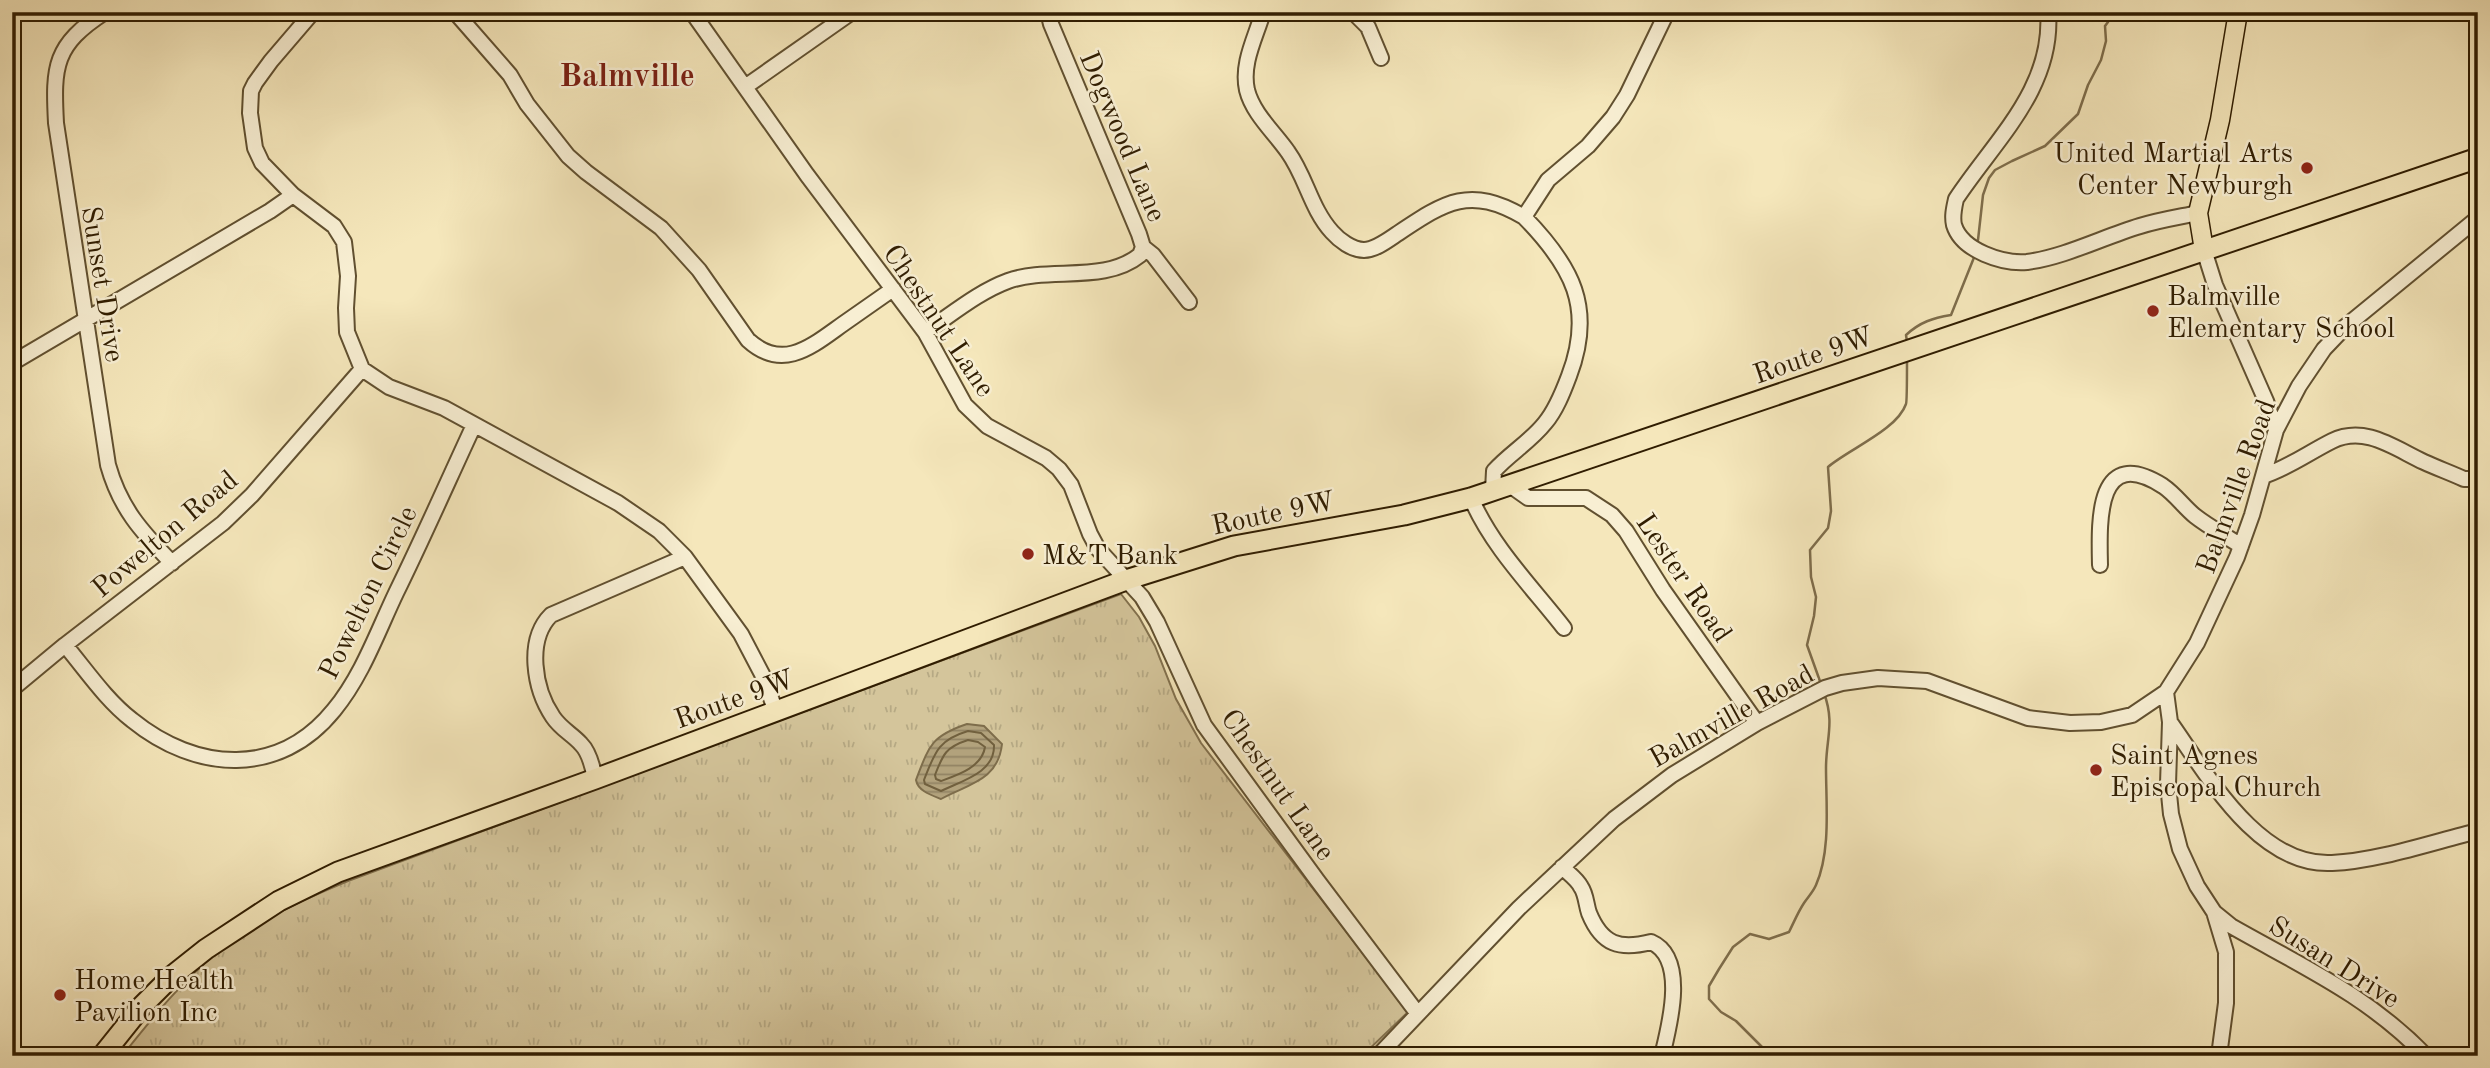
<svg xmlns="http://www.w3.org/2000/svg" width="2490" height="1068" font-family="'Old Standard TT',serif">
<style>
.grass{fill:url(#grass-tufts);stroke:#82714e;stroke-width:2}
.water{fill:url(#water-rules);stroke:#7e6d4b;stroke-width:2}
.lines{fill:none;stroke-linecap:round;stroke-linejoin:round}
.shore{stroke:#71603e;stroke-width:2}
.stream{stroke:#7e6d4b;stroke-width:2.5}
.minor-casing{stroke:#615030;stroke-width:18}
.major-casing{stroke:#301d01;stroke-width:21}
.highway-casing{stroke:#301d01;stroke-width:23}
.minor{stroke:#f8efd3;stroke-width:14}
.major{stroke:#f5e7bb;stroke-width:18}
.highway{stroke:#f5e7bb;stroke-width:19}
.poi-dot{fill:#8f2418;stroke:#f8efd3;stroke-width:2.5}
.labels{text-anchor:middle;stroke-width:5;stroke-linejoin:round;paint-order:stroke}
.street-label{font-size:28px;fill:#301d01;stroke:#f8efd3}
.poi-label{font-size:28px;fill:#301d01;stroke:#f8efd3;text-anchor:start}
.quarter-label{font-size:32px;font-weight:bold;fill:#7a1f14;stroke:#f8efd3}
</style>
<defs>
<pattern id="grass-tufts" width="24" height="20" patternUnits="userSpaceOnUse" patternTransform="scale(1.75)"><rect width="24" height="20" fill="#d4c59b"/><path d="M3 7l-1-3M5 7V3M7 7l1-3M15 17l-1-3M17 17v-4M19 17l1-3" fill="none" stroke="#b6a984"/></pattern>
<pattern id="water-rules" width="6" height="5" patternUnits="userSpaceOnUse" patternTransform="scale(1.75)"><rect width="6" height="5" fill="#b2a27c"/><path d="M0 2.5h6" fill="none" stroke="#918363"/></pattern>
</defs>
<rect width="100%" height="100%" fill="#f5e7bb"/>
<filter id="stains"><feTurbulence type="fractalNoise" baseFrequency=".00286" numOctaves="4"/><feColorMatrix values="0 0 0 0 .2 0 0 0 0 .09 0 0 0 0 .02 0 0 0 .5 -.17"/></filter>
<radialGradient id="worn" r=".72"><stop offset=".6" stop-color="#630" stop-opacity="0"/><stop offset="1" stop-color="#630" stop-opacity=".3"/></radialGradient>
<path class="grass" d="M1121,594L1139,617L1155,646L1176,699L1201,743L1408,1012L1362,1056H129L126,1051C154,1016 182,981 217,953C256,921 302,900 348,881Z"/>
<path class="water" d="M967,724L984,726L1002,744C998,781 968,784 941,799C931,795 918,791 916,780C929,746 931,736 967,724Z"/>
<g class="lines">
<path class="shore" d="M968,731L981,733L994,745C995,773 961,781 941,791L925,784L924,780C935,752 938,740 968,731Z
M968,740L978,742L985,747C982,767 958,775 941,781L936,779L935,775C943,754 946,747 968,740Z"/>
<path class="stream" d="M1978,240L1983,195L1989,178L1995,170L2012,161L2045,146L2078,114L2088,85L2101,60L2106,41L2105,26L2108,22V12
M1907,342L1906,335C1920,322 1933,318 1951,315L1975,255
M1821,684L1807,645L1814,616L1816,597L1811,577L1810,550L1828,528L1831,511L1828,467C1849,449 1897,430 1906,404C1907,402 1907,366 1907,360
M1771,1056L1736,1021L1721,1012L1709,999V986L1719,969L1733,947L1750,934L1769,939L1789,932C1794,922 1798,912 1804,903C1808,897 1813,892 1816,885C1831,851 1826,804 1826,768C1826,739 1835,723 1824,693"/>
<g class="minor-casing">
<path id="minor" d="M105,12C54,45 53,66 56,123L108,465C120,508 141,531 172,563
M313,12L271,61L255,83L251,91L250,113L255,148L262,163L293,195L334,226L344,242L348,276L346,308L347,332L362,369L389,387L444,408L618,503L659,531L685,557L741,634L763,676L776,712
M455,12L510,75L527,104L568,156L586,172L661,228L699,270L748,340C783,372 812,346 843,324C860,312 876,301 893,289
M692,12L807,175L925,332L965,405L987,426L1046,458L1059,469L1071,485L1090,534L1098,549L1142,597L1157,622L1204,725L1317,880L1418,1014
M1263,12C1256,37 1241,63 1247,90C1253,114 1275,133 1288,152C1306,177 1311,209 1332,232C1339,240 1352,250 1364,250C1375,250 1388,240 1397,234C1445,202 1469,185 1524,217
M1353,12L1368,27L1381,58
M2048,12C2054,88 1995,140 1956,199C1954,208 1952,216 1954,225C1962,251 2003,264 2027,262C2065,257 2103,237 2140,226C2159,220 2179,217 2198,213
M745,87L852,12
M1143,247L1153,255L1189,302
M2204,250L2215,285L2266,401L2276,430
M925,332C951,315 978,292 1008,281C1050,266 1104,284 1140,255L1143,247L1139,234L1051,24L1048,12
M12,363L270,211L293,195
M2263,476C2288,468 2308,453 2332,441C2365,425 2394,448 2424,462C2437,468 2451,473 2464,479H2478
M1511,486L1528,498H1586L1612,515L1626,531L1663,590L1757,723
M1493,490L1494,471C1509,454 1530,442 1545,423C1556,410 1563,392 1569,376C1595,308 1572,266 1524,217L1548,180L1588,146L1613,117L1627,95L1667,12
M1471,498C1492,547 1532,587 1564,628
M2100,565C2099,521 2096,444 2163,486C2175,494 2184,507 2195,516C2209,527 2226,536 2241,546
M65,645C86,670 106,700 132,720C196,772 279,778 334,710C362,676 377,633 396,593C423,538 448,481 474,425
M12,689L65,645L223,523L252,495L362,369
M2166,692L2170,722L2168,784L2171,814L2180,849L2197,886L2214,912L2226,952V1003L2219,1056
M2170,722C2207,774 2258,867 2332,863C2378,861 2433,842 2478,831
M595,779C593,768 589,752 581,744C572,734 561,729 553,717C534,689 526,640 551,615L685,557
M1562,867C1568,873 1577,879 1581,887C1586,894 1586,904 1589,913C1602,945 1620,950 1651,942C1688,958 1669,1027 1662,1056
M2215,913L2231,926C2303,967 2367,995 2426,1056
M1378,1056L1519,908L1614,819L1672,775L1757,723L1825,688L1842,683L1878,678L1927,681L2028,718L2070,723L2101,722L2132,715L2166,692L2197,643L2237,557L2252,515L2276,430L2299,386L2324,349L2345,327L2478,218"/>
</g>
<g class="major-casing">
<path id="major" d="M2204,250L2198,213L2220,120L2238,12"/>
</g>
<g class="highway-casing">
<path id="highway" d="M102,1056L142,1006L172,976L206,949L279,901L338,872L595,779L1126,580L1234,546L1404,515L1471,498L2478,158"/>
</g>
<use href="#minor" class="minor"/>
<use href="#major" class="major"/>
<use href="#highway" class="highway"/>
</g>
<g class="poi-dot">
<circle cx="2307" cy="168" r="7"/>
<circle cx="2153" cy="311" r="7"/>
<circle cx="1028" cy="554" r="7"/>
<circle cx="2096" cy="770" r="7"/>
<circle cx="60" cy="995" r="7"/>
</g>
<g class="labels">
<g class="street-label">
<text transform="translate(1124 136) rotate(67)" y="10">Dogwood Lane</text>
<text transform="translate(104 284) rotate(81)" y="10">Sunset Drive</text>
<text transform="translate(940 320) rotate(56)" y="10">Chestnut Lane</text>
<text transform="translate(1813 354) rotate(-19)" y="10">Route 9W</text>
<text transform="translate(2235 486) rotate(-70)" y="10">Balmville Road</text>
<text transform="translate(1273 512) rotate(-12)" y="10">Route 9W</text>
<text transform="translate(164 533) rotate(-40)" y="10">Powelton Road</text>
<text transform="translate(1685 577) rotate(56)" y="10">Lester Road</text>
<text transform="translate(367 592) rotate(-64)" y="10">Powelton Circle</text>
<text transform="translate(734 698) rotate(-20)" y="10">Route 9W</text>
<text transform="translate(1731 715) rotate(-29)" y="10">Balmville Road</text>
<text transform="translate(1279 784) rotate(55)" y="10">Chestnut Lane</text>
<text transform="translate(2335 961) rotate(32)" y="10">Susan Drive</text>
</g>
<g class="poi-label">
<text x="2293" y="162" text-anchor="end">United Martial Arts<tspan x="2293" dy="32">Center Newburgh</tspan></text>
<text x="2167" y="305">Balmville<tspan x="2167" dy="32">Elementary School</tspan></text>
<text x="1042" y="564">M&amp;T Bank</text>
<text x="2110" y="764">Saint Agnes<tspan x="2110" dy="32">Episcopal Church</tspan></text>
<text x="74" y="989">Home Health<tspan x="74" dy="32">Pavilion Inc</tspan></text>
</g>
<g class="quarter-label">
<text x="627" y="86">Balmville</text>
</g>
</g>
<rect width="2490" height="1068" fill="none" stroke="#f5e7bb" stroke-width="42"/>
<rect x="14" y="14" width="2462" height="1040" fill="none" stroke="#301d01" stroke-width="3.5"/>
<rect x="21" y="21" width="2448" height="1026" fill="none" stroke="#301d01" stroke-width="2"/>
<rect width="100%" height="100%" filter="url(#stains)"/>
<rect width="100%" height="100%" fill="url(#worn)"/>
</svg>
